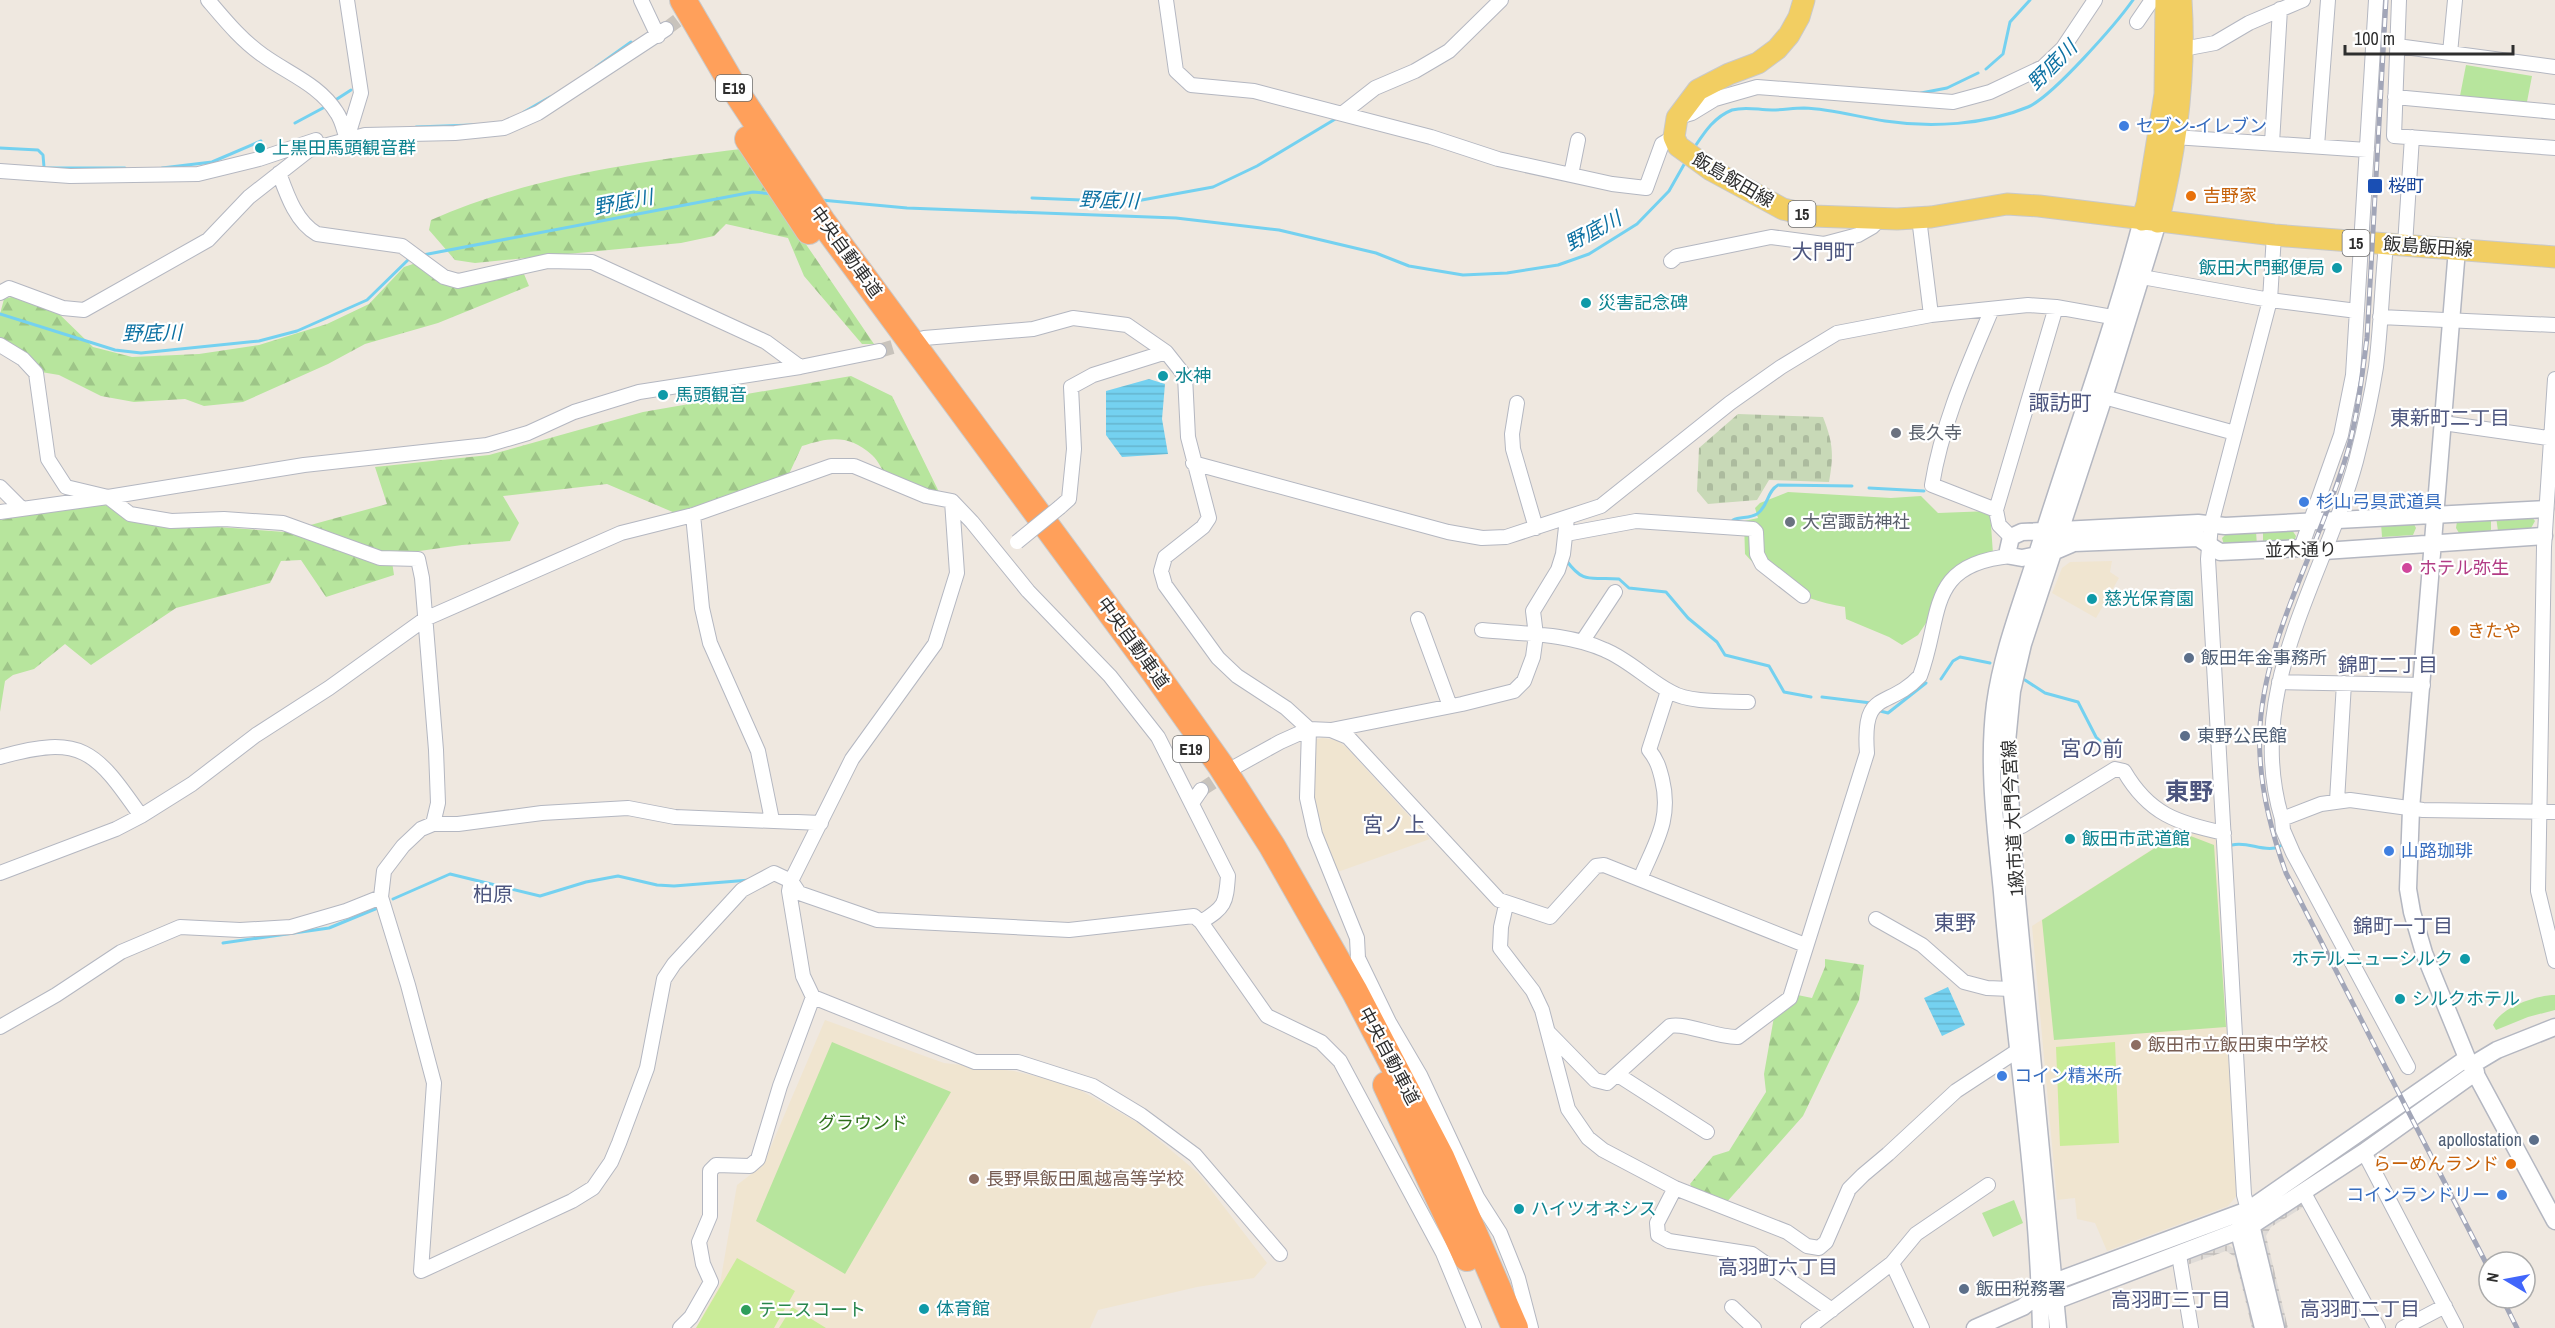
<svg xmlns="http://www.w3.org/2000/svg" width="2555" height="1328" font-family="'Archivo Narrow','Noto Sans JP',sans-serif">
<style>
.education{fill:#f0e5d0}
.green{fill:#b7e59d}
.forest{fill:url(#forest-firs)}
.cemetery{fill:url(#cemetery-stones)}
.pitch{fill:#caec99}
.plaza{fill:url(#plaza-grid)}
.water{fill:url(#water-rules)}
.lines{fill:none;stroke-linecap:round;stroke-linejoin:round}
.stream{stroke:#74d1f0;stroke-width:3}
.minor-tunnel{stroke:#c8c3bc;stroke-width:14;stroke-dasharray:14 7;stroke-linecap:butt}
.minor-casing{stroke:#b4b7c1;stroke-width:16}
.tertiary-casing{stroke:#b4b7c1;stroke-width:19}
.primary-casing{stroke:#c9c9c9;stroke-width:23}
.motorway-casing{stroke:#c9c9c9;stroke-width:28}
.minor{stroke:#fff;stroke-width:14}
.tertiary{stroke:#fff;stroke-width:16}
.primary{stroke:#f2ce62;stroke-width:21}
.motorway{stroke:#ffa05b;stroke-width:26}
.rail-casing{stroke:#a2a6b8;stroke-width:5}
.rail{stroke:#fff;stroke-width:3;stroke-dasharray:9;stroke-linecap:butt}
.minor-bridge-casing{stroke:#b4b7c1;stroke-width:16;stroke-linecap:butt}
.minor-bridge{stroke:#fff;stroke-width:14}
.shop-dot{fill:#3f7fe0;stroke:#fff;stroke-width:2}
.culture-dot{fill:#0f9aa8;stroke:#fff;stroke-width:2}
.transit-dot{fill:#1a4fb4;stroke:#fff;stroke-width:2}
.food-dot{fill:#e8710a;stroke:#fff;stroke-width:2}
.worship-dot{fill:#6b7280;stroke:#fff;stroke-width:2}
.hotel-dot{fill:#d1479c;stroke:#fff;stroke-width:2}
.service-dot{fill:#5c6f8a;stroke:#fff;stroke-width:2}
.education-dot{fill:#8d6e63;stroke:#fff;stroke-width:2}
.leisure-dot{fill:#2e9e5b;stroke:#fff;stroke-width:2}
.labels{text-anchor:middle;stroke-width:4.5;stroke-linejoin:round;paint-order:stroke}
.shield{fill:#fff;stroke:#6d6d6d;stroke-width:1.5}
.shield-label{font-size:16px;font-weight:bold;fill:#2e2e2e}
.shop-label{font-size:18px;fill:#366cbe;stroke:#fff;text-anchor:start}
.culture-label{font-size:18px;fill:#0d838f;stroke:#fff;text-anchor:start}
.street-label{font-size:18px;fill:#2e2e2e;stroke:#fff}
.transit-label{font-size:18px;fill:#164399;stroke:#fff;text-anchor:start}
.food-label{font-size:18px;fill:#c56008;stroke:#fff;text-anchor:start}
.worship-label{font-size:18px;fill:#5b616d;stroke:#fff;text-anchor:start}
.hotel-label{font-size:18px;fill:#b23c85;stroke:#fff;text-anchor:start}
.service-label{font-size:18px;fill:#4e5e75;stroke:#fff;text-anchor:start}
.education-label{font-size:18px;fill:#785e54;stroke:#fff;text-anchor:start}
.park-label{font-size:18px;fill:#2d6d1b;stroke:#fff}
.leisure-label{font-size:18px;fill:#27864d;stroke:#fff;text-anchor:start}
.water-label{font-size:20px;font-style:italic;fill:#0d71a2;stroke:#fff}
.neighbourhood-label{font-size:20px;fill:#4d567f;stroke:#fff}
.quarter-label{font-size:21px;fill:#4d567f;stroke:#fff}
.district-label{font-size:24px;font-weight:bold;fill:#4d567f;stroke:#fff}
</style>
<defs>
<pattern id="forest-firs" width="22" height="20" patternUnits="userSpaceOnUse" patternTransform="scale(1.5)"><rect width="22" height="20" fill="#b7e59d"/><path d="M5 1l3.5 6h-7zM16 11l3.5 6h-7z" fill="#9ec588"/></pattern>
<pattern id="cemetery-stones" width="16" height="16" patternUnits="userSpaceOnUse" patternTransform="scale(1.5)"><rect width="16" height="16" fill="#c8d9b7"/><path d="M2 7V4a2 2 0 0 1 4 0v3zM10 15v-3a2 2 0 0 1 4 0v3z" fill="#acbb9e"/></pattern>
<pattern id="plaza-grid" width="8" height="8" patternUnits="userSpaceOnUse" patternTransform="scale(1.5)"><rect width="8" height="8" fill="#dfdbd7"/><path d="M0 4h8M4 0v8" fill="none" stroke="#c0bcb9"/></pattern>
<pattern id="water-rules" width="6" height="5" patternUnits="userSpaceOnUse" patternTransform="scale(1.5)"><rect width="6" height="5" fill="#74d1f0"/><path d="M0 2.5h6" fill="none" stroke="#65b4ce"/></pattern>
</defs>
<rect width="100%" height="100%" fill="#efe8e0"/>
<path class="education" d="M2112,561L2110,572L2119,578L2096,618L2052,593L2062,568L2070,562Z
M1323,738L1336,740L1346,747L1430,839L1335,873L1311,796L1313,740Z
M2181,828L2214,837L2219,844L2239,1193L2228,1206L2107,1251L2095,1223L2077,1219L2075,1198L2057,1200L2032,926L2179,832Z
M825,1020L944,1063L1014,1071L1071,1085L1140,1124L1198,1173L1267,1263L1254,1278L1197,1287L1098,1310L1090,1328H696L720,1284L737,1185L763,1165Z"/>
<path class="green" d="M2466,65L2532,76L2526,107L2459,101Z
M1788,492L1891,498L1921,496L1938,513L1990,511L1993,554L1967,562L1918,635L1902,645L1889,637L1846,619L1845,607C1804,600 1772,585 1745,554L1744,521L1758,518L1755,508L1760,503Z
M2496,517H2532L2535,521L2530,530L2498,531Z
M2491,518V532L2463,534L2459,533L2456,528L2457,521Z
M2413,522L2416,528L2413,535L2382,537L2381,523Z
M2292,530L2296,536L2294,542L2263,546V531Z
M2256,531L2257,546L2224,545L2222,538L2227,533Z
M2180,832L2214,845L2226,1027L2054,1040L2042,920Z
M2555,995V1010L2528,1017L2496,1030L2493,1025C2501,1007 2537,995 2555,995Z
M832,1042L951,1092L845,1274L756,1221Z
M2014,1200L2023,1223L1993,1237L1982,1213Z"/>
<path class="forest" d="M741,149L874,344H862L804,276L788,238L726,224L714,236L681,243L475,263L455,260L429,230L431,220C529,177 635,162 741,149Z
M422,261L449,283L524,274L529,286L438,323L365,344L328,364L243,402L204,406L185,399L134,402L101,396L59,375L41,372L0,337V314L4,299L22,294L52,307L93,347L132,357L199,354L259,345L327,324L369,304L404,267Z
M851,376L892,396L939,492C927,490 899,486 889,478C882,472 879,461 872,455C849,434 829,437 802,446L788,476L675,513L607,484L503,496L519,523L510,541L462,545L391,555L394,575L326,597L301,560L281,561L270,583L176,608L91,665L65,644L34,669L13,675L5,681L0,712V520L99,502L137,521L285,532L387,504L375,467L489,455L643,412Z
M1825,959L1864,965L1859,1000L1803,1116L1725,1204L1694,1190L1690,1184L1713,1156L1729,1151L1766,1092L1764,1074L1775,1011L1788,993L1812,998L1825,967Z"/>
<path class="cemetery" d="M1738,414L1823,417C1833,443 1834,454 1829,482L1769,480L1757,500L1708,504L1697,491L1699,448Z"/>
<path class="pitch" d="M2115,1042L2119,1143L2060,1146L2056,1047Z
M737,1258L795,1291L774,1328H696Z
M792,1307L826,1328H779Z"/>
<path class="plaza" d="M2299,1204L2305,1206L2271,1227L2266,1236L2288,1328H2282L2261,1236L2263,1227Z
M2228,1245L2239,1252L2258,1328H2252L2235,1257L2226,1251L2187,1265L2188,1260Z"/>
<path class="water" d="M1149,379L1165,384L1162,419L1168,454L1122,457L1106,435V391Z
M1948,987L1965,1025L1942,1036L1924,998Z"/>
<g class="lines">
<path class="stream" d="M596,67L631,42
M1986,69L2003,54L2010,22L2030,0
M1921,93L1947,88L1978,73
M337,99L351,90
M524,112L550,97
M295,123L323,108
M416,127L472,125
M0,148L38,150L43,155L44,167L46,168H125
M1694,148C1704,133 1714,117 1732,110C1746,106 1758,110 1772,110C1783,110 1793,108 1804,108C1832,109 1858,117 1885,121C1931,128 1985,125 2028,107C2053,96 2116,24 2133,0
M162,168L212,162L261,141
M1032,198L1131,202L1213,187L1257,166L1337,118
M821,200L907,208L1176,218L1279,230L1376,253L1409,266L1463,275L1507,273L1558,265L1589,254L1637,224L1669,191L1686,161
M423,255L753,192L773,194
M0,314L115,350L141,353L259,341L297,331L367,300L411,257
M1869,488L1924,491
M1733,520C1740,516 1749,519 1757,514C1768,507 1767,491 1778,485L1852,486
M1566,560C1585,586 1591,576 1619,579L1629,588L1666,592L1688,618L1717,642L1725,655L1769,666L1784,692L1811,697
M1941,679L1953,661L1960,657L1990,663
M2025,680L2045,693L2078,702L2096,737L2111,752
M1822,697L1871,703
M1880,711L1888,713L1926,683
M2232,845C2247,841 2260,851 2275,848
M2278,847L2282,845
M393,899L450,874L540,896L586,882L618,876L657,885L674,886L750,880
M223,943L329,928L380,907"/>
<path class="minor-tunnel" d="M666,29L693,9
M879,351L913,341
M1201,790L1230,771"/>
<g class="minor-casing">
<path id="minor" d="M208,0C225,20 242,41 264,56C289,74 320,85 337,113C342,120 344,131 347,139
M347,0L361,93L347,139
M641,0L658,36
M1166,0L1176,71L1191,85L1254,91L1431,137L1498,159L1612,184L1646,188L1662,144L1674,137
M2399,0L2394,136L2555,148
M2137,22L2152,0
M2397,46L2555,67
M2183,49L2215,43L2249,23L2303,0
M2450,53L2455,0
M2395,97L2555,112
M1343,113L1375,88L1415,71L1449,51L1501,0
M1682,116L1692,113L1715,99L1757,87L1953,102L1990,92L2043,67L2063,48L2095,0
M2174,137L2367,150
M2272,143L2280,9
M2317,146L2328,0
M0,171L70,176L198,174L259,159L316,140
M279,173C287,195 296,222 317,234L402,246L444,277L458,281L548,261L592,262L766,342L800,367
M1571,175L1578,140
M1919,218L1931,315
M2386,245C2382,285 2381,326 2376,367C2371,399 2364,430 2356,461C2324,580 2243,690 2282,819L2321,804L2350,800L2423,810L2555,812
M2405,245L2412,137
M1671,261L1677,256L1771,237L1824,244L1858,235L1872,227L1879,220
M2142,277L2270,300L2357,311
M0,293L9,288L63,308L84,310L208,240L249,197L309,150L365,135L455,133L504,128L538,113L666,29
M1992,309C1968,366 1942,423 1932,485L1996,510L1999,525L2011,537
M2380,317L2555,325
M924,338L1033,329L1073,318L1127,325L1166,352L1185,376L1188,437L1209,518L1203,527L1165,557L1161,571L1165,585L1218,658L1237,676L1286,708L1309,729
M0,345L23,359L36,373L48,459L66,487L108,497L130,514L171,521L224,519L283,523L380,558L418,559L422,578L436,750L438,803L433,824
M2555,379L2544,547L2538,891L2555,961
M2104,397L2235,433
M1517,403L1512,434L1513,449L1536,528
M2443,423L2555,439
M1193,463L1448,532L1482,538L1506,537L1601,506L1730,403L1781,367L1837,333L1931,315L2028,305L2056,307L2112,317
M0,487L22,509
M952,501L957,573L935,644L852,759L791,881L789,891L803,976L813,997L975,1062H1018L1093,1086L1141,1115L1195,1155L1280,1254
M1060,507L1069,499L1074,449L1071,387L1093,375L1166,352
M1996,510L2056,307
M0,512L108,497L304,465L487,445L528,433L574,412L639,392L800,367L879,351
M693,515L702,608L710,643L758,751L772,820
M1566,534L1636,521L1753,529L1756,532L1757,554L1762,564L1803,596
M2301,548L2341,435L2353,375L2376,0
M1418,619L1450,706
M1482,630C1522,634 1568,633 1605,650C1629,660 1648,680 1671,692C1689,703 1727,701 1748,702
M1582,642L1615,592
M2279,682L2423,685
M1309,729L1307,798L1315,834L1357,938L1358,958L1389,1022L1420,1075L1477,1197L1500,1233L1518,1278L1531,1328
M1331,730L1348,737L1499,900L1550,917L1596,866L1604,865L1805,945
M0,757C82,734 95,750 141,816
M1233,768L1280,742L1309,729L1331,730L1462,704L1514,691L1524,681L1533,657L1536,635L1533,611L1558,570L1563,554L1567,518
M2337,801L2344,683
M1192,803L1201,790
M2282,819L2283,830L2293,853L2408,1067
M821,823L675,817L628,808L542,813L458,824H433L421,829L403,846L384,871L381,897L408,985L434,1083L421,1271L572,1201L593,1188L611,1162L619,1143L647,1068L664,979L674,964L742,890L774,873L791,881L799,893L877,920L1069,930L1194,916L1201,922
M2011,829L2022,826L2115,769L2124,771C2149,814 2177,823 2224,833
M0,873L116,829L141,816L192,784L256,735L329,688L425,619L621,533L693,515L831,466H854L926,496L952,501L972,522L1028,591L1110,676L1158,737L1228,876C1226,904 1225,907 1201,922L1267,1016L1321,1042L1340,1061L1443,1253L1474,1328
M1640,879C1655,843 1672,820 1662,779C1659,767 1657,760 1649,750L1668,691
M1506,905L1501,927L1500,948L1533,991L1542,1010L1568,1109L1588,1138L1603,1150L1675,1188L1787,1232L1807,1246L1819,1248L1826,1242L1849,1189L1863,1175L1888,1154L1956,1091L2017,1051
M1876,919L1922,945L1964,982L1987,988L2011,989
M0,1027L56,995L121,952L180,927L240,930L291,927L346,911L381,897
M1548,1032L1595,1080L1607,1083L1670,1026C1685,1022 1717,1038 1738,1037L1790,998L1867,753C1862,687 1887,711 1920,676C1943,615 1925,564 2011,556
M1618,1075L1707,1132
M2364,1152L2456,1328
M1675,1188L1657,1223L1658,1235L1669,1241L1752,1254L1832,1310
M2304,1193L2378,1328
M2248,1210L2244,1195L2208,559L2211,525L2270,300L2274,235
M2179,1255L2191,1328
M1892,1263L1922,1328
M1732,1307L1754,1328
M680,1328L691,1317L711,1282L703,1264L699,1242L710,1216V1171L716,1165L750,1166L758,1159L780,1086L813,997
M1808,1328L1892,1263L1916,1234L1988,1185
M2403,1328L2445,1306"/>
</g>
<g class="tertiary-casing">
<path id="tertiary" d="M2457,249L2411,809L2408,889L2412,912L2424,953L2467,1058L2555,1221
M2544,536L2324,551L2301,548L2220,552L2198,538L2074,543L2053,552L2022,558L2011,556L2008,550L2011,537L2022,532L2198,523L2225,526L2545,509
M2472,1065L2497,1050L2555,1027
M2249,1216L2276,1328
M2241,1221L2239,1232L2263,1328
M2047,1304L2251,1226L2364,1152L2476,1072
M1975,1328L2023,1307L2054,1282L2248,1210L2467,1058
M2041,1328C2038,1182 2014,1037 2002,892C1996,830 1987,766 1995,704C2002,652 2022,602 2038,551C2072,441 2113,332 2142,220
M2058,1328L2015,878L2007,742L2012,691L2023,644L2104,397L2158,222"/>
</g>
<g class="primary-casing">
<path id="primary" d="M1804,0L1799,17L1789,35L1777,49L1758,63L1729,74L1698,90L1677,118L1674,137L1678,146L1711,170L1783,209L1813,216L1897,219L1931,217L2007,204L2039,206L2274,235L2555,257
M2142,220L2147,204L2165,94L2166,0
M2158,222C2176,150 2186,74 2181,0"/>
</g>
<g class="motorway-casing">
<path id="motorway" d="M683,0L739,96L822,221L1155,673L1221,766L1272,846L1355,992L1441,1157L1515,1328
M748,139L809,231
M1386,1085L1467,1258"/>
</g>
<use href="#minor" class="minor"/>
<use href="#tertiary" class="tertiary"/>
<use href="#primary" class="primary"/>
<use href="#motorway" class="motorway"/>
<g class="rail-casing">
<path id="rail" d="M2386,0L2367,338C2362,375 2358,413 2348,450C2322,542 2267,629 2260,726C2257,776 2269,826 2286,873L2489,1269
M2502,1298L2517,1328"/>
</g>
<use href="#rail" class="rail"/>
<g class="minor-bridge-casing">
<path id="minor-bridge" d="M1017,542L1060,507"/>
</g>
<use href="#minor-bridge" class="minor-bridge"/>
</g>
<g class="shop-dot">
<circle cx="2124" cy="126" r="6"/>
<circle cx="2304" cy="502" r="6"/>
<circle cx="2389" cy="851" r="6"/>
<circle cx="2002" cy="1076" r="6"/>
<circle cx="2502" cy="1195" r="6"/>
</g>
<g class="culture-dot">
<circle cx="260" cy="148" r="6"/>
<circle cx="2337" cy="268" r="6"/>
<circle cx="1586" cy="303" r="6"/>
<circle cx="1163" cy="376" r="6"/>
<circle cx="663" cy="395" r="6"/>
<circle cx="2092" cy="599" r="6"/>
<circle cx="2070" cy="839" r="6"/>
<circle cx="2465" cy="959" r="6"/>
<circle cx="2400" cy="999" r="6"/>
<circle cx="1519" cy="1209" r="6"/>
<circle cx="924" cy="1309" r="6"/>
</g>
<rect class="transit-dot" x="2367" y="178" width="16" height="16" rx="3"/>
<g class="food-dot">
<circle cx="2191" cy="196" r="6"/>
<circle cx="2455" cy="631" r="6"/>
<circle cx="2511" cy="1164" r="6"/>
</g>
<g class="worship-dot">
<circle cx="1896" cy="433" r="6"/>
<circle cx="1790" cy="522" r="6"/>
</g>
<circle class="hotel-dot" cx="2407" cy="568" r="6"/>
<g class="service-dot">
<circle cx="2189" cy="658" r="6"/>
<circle cx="2185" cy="736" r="6"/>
<circle cx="2534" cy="1140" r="6"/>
<circle cx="1964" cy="1289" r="6"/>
</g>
<g class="education-dot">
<circle cx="2136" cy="1045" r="6"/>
<circle cx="974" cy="1179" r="6"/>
</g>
<circle class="leisure-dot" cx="746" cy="1310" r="6"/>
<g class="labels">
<g class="shield">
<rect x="716" y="75" width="36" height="26" rx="4.5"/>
<rect x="1788.5" y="201" width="27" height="26" rx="4.5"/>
<rect x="2342.5" y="230" width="27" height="26" rx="4.5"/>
<rect x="1173" y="736" width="36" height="26" rx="4.5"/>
</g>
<g class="shield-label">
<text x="734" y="94">E19</text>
<text x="1802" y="220">15</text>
<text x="2356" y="249">15</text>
<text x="1191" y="755">E19</text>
</g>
<g class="shop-label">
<text x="2136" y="132">セブン-イレブン</text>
<text x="2316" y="508">杉山弓具武道具</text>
<text x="2401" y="857">山路珈琲</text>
<text x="2014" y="1082">コイン精米所</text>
<text x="2490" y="1201" text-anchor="end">コインランドリー</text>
</g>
<g class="culture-label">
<text x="272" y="154">上黒田馬頭観音群</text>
<text x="2325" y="274" text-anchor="end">飯田大門郵便局</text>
<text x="1598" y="309">災害記念碑</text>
<text x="1175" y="382">水神</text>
<text x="675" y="401">馬頭観音</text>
<text x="2104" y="605">慈光保育園</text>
<text x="2082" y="845">飯田市武道館</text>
<text x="2453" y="965" text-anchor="end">ホテルニューシルク</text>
<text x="2412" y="1005">シルクホテル</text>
<text x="1531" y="1215">ハイツオネシス</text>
<text x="936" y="1315">体育館</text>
</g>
<g class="street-label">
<text transform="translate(1733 180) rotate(30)" y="6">飯島飯田線</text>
<text transform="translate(2428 247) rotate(4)" y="6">飯島飯田線</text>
<text transform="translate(846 252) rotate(54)" y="6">中央自動車道</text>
<text transform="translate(2301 550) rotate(-1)" y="6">並木通り</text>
<text transform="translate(1133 643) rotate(54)" y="6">中央自動車道</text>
<text transform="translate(2013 818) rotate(-93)" y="6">1級市道 大門今宮線</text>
<text transform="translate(1389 1056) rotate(62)" y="6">中央自動車道</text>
</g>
<g class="transit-label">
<text x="2388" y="192">桜町</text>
</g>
<g class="food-label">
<text x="2203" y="202">吉野家</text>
<text x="2467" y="637">きたや</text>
<text x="2499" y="1170" text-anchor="end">らーめんランド</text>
</g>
<g class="worship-label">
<text x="1908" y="439">長久寺</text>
<text x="1802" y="528">大宮諏訪神社</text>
</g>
<g class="hotel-label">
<text x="2419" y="574">ホテル弥生</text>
</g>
<g class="service-label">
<text x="2201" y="664">飯田年金事務所</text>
<text x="2197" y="742">東野公民館</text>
<text x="2522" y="1146" text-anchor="end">apollostation</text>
<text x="1976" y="1295">飯田税務署</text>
</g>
<g class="education-label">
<text x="2148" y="1051">飯田市立飯田東中学校</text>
<text x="986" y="1185">長野県飯田風越高等学校</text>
</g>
<g class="park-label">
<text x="863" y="1129">グラウンド</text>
</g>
<g class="leisure-label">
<text x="758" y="1316">テニスコート</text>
</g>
<g class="water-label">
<text transform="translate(2052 65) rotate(-45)" y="7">野底川</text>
<text transform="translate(1109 200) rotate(2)" y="7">野底川</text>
<text transform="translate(623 202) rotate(-11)" y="7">野底川</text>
<text transform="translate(1593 231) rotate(-28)" y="7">野底川</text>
<text transform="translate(152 333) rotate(-1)" y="7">野底川</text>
</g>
<g class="neighbourhood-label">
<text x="2450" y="425">東新町二丁目</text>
<text x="2388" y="672">錦町二丁目</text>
<text x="493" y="901">柏原</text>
<text x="2403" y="933">錦町一丁目</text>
<text x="1778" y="1274">高羽町六丁目</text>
<text x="2171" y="1307">高羽町三丁目</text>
<text x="2360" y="1316">高羽町二丁目</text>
</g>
<g class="quarter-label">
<text x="1823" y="259">大門町</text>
<text x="2060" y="410">諏訪町</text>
<text x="2092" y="756">宮の前</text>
<text x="1394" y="832">宮ノ上</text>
<text x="1955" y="930">東野</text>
</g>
<g class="district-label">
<text x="2189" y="800">東野</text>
</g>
</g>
<g transform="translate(2507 1280) rotate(280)"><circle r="28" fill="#ffffff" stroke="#ababab" stroke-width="1.5"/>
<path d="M0-4.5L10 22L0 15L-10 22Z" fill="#4166fb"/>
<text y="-9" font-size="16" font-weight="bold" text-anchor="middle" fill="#2e2e2e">N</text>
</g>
<path d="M2345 45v9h168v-9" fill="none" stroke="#2e2e2e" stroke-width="3"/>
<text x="2354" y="45" font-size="18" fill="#2e2e2e" stroke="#ffffff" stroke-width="4.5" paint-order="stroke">100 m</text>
</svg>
